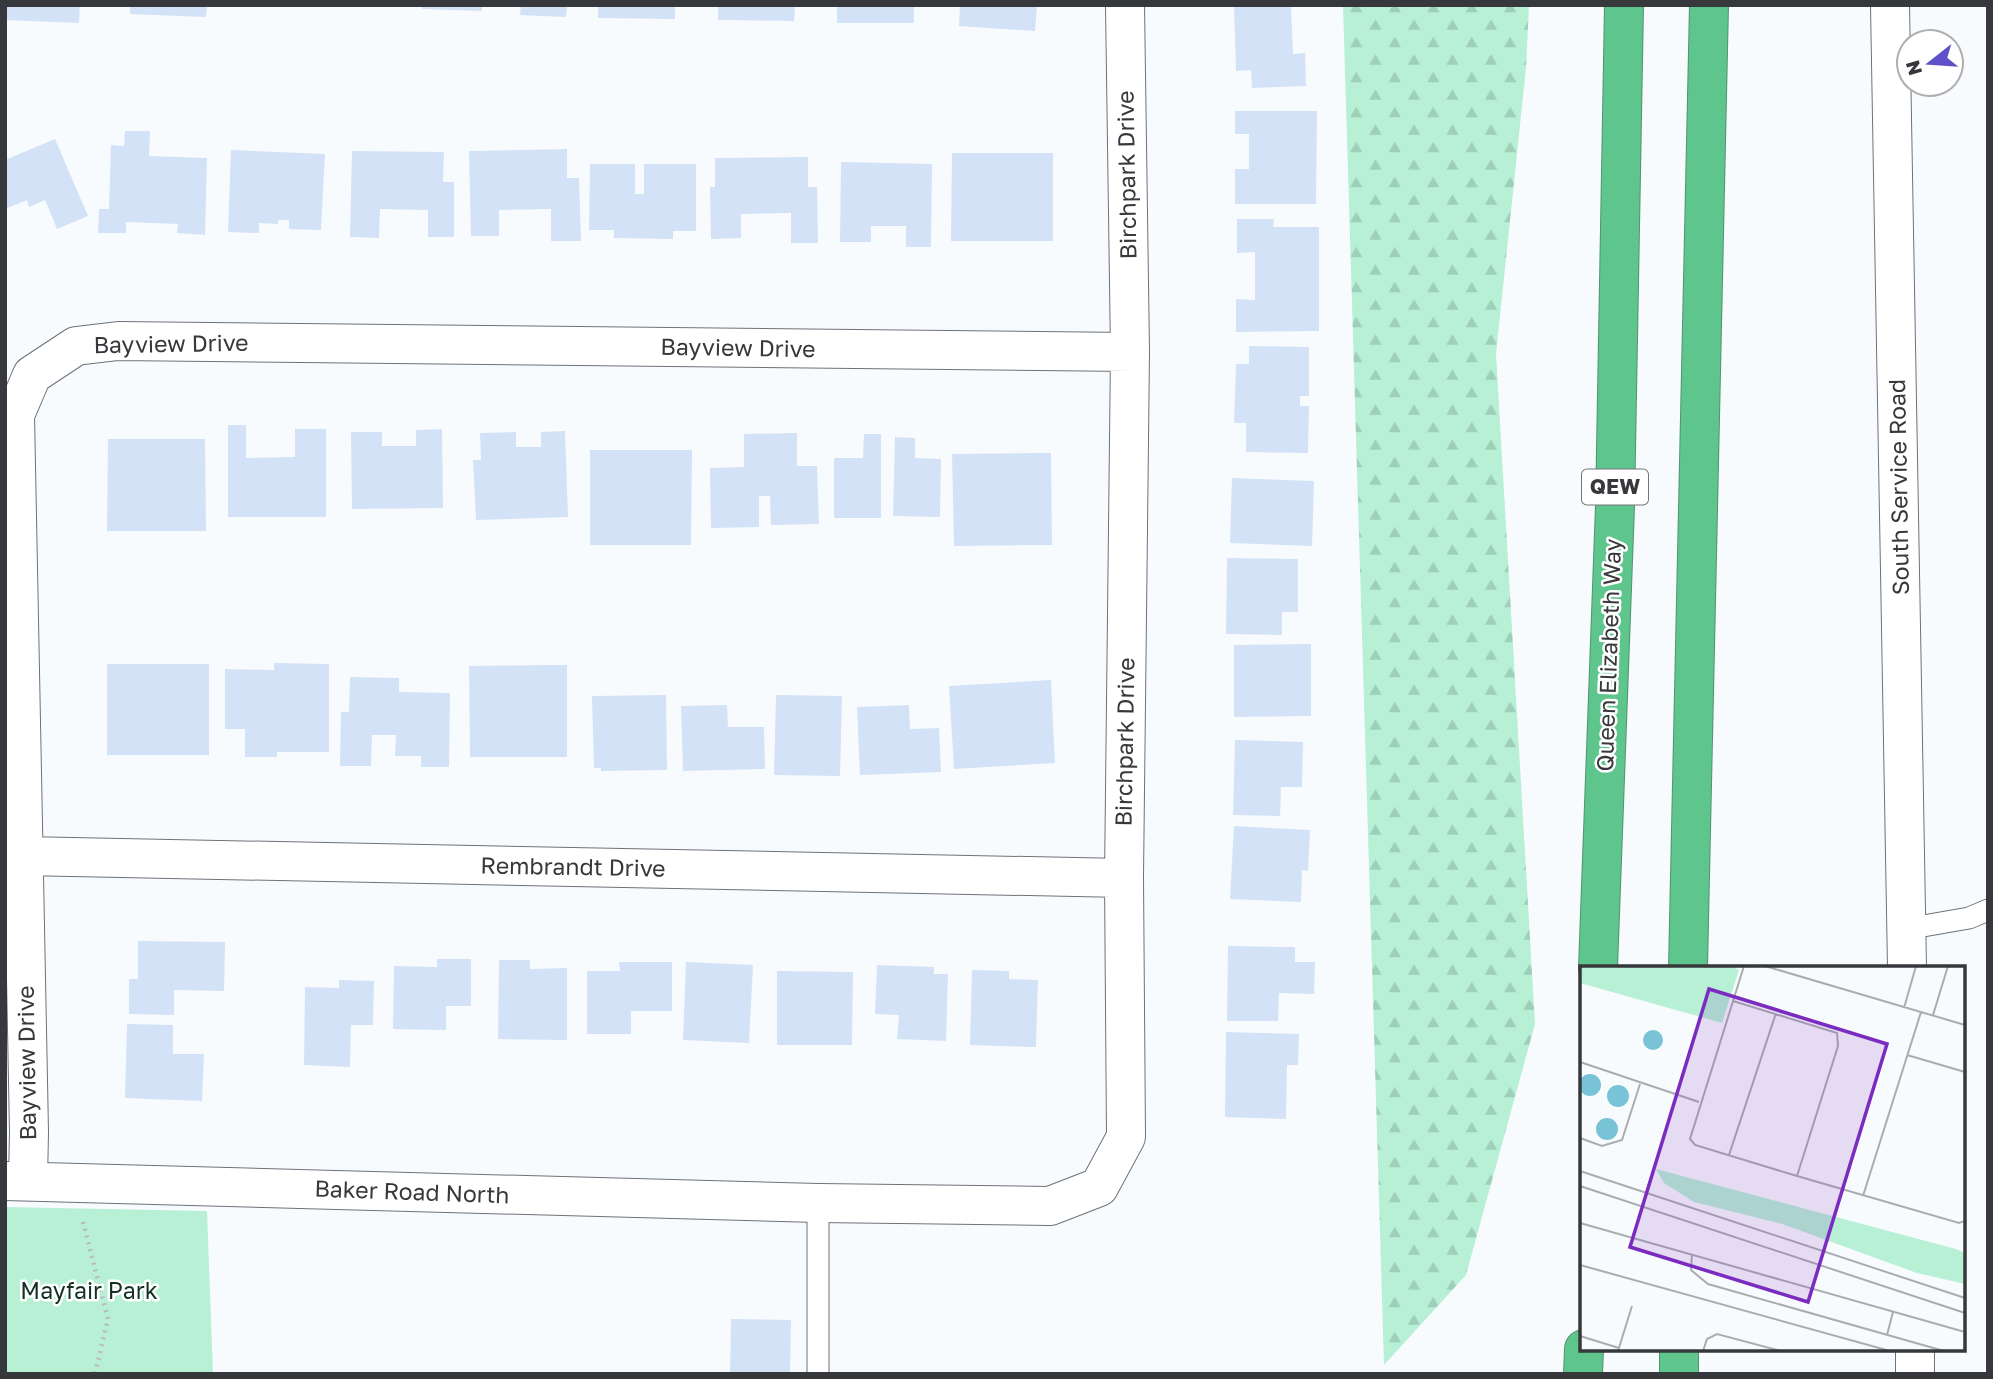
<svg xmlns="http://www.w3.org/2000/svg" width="1993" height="1379" font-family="'Golos Text',sans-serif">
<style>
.forest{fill:url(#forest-firs)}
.park{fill:#b7f0d5}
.building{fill:#d3e2f6}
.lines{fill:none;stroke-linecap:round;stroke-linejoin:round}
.lane-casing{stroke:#6d7279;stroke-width:23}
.street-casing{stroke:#6d7279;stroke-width:40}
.secondary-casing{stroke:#6d7279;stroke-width:40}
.highway-casing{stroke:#509470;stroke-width:40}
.path{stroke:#b9bbbe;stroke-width:4.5;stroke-dasharray:2 5;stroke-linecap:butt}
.lane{stroke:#fff;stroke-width:21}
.street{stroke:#fff;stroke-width:38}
.secondary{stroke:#fff;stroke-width:38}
.highway{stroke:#5ec58c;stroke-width:38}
.labels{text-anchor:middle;stroke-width:5;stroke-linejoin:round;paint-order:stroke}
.shield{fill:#fff;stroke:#727476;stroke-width:2}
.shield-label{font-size:21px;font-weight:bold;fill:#36383b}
.street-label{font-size:23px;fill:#36383b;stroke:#fff}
.park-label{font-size:23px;fill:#123124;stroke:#fff}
.inset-road{fill:none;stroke:#aaadb0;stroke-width:2}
.view{fill:#7b2cbf;fill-opacity:0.15;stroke:#7b2cbf;stroke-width:3.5}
.inset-edge{fill:none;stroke:#36383b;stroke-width:3.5}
</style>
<defs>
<pattern id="forest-firs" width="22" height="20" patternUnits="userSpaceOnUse" patternTransform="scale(1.75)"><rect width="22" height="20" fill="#b7f0d5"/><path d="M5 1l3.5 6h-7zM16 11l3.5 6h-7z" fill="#9ecfb8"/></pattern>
</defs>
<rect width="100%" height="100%" fill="#f8fbfe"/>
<path class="forest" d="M1343,5H1529L1526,68L1496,354L1535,1024L1466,1275L1384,1365Z"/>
<path class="park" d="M5,1207L207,1211L213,1374H5Z"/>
<path class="building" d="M5,5H80L79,23L5,20Z
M130,5H207L206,17L130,14Z
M422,5H482V11L422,9Z
M521,5H567L566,17L520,15Z
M598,5H675V19L598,18Z
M718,5H795L794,21L718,20Z
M837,5H914V23H837Z
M960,5H1037L1035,31L959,26Z
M1234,5H1291L1293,54L1305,53L1306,86L1252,88L1251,70L1236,71Z
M1235,111H1317L1316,204H1235V169H1249V134H1235Z
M125,131H150L149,156L207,158L205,235L177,233L178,224L126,222V233H98L99,209H109L111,145L124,146Z
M55,139L88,216L57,229L45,200L29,207L27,200L5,209V160Z
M567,149V178H579L581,241H551V209L499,210V236H471L469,151Z
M231,150L325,154L321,230L289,229V220H278V224L259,223V233L228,232Z
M352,151L444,152L443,182H454V237H428V210L380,209L379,238L350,237Z
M952,153H1053V241H951Z
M808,157V187H817L818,243H791V213L741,214V238L711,239L710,187H715V158Z
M841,162L932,164L931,247H906V226H871V242H840Z
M590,164H635V194H644V164H696V231H673V239L614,238V230H589Z
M1237,219H1274L1273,227H1319V331L1236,332V299L1255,300V252L1237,253Z
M1249,346L1309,347V396H1300V406H1309L1308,453L1246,452V423H1234L1236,364H1249Z
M228,425H246V458L295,457V429H326V517H228Z
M442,429L443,508L352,509L351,432H382V446H416V430Z
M565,431L568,517L476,520L473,460H481L480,433L516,432V447H541V432Z
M797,433V466H817L819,524L771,525L770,496H759V527L711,528L710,468L744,467V434Z
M864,434H881V518H834V458H863Z
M895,437L915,438V458L941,459L940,517L893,516Z
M108,439H205L206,531H107Z
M590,450H692L691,545H590Z
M1051,453L1052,545L954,546L952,454Z
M1232,478L1314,481L1312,546L1230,543Z
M1227,558L1298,559V612H1282V635L1226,634Z
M1311,644V716L1234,717V645Z
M274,663L329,664V752H277V757H245V729H225V669L274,670Z
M107,664H209V755H107Z
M567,665V757H470L469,666Z
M350,677L399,678V692L450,693L449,767H421V756H395L396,735H372L371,766H340L341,712H349Z
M1051,680L1055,763L954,769L949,686Z
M666,695L667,770L601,771V768H594L592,696Z
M776,695L842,696L840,776L774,775Z
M727,705L728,727H764L765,769L683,771L681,706Z
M909,705L910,729L939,728L941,772L860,775L857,707Z
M1235,740L1303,742L1302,787H1281L1280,816L1233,815Z
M1234,826L1310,830L1308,871L1302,870L1301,902L1230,899Z
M138,941L225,942L224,991L174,990V1015L129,1014V979H138Z
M1228,946L1295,947V962H1315L1314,994L1279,993L1278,1021H1227Z
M437,959H471V1006H446V1030L393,1029L394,966L437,967Z
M499,960H530V969L567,968V1040L498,1039Z
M619,962H672V1011H631V1034H587V971H620Z
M686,962L753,965L749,1043L683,1040Z
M877,965L934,967V974H948L946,1041L897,1039L899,1015L875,1014Z
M972,970L1009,971V979L1038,980L1036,1047L970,1045Z
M777,971L853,972L852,1045H777Z
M339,980L374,981L373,1025H351L350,1067L304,1065L305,987L339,988Z
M127,1024L173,1025V1054H204L202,1101L125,1098Z
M1226,1032L1299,1034L1298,1065H1287L1286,1119L1225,1117Z
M731,1319L791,1320L790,1374H730Z"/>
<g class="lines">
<g class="lane-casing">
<path id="lane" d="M1906,929L1969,918L1988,910
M818,1374V1203"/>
</g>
<g class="street-casing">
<path id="street" d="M23,856L1124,878
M5,1181L818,1203L1050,1206L1099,1187L1126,1137L1124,878L1130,352L1125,5
M28,1181L29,1132L15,415L32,375L76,346L118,341L1130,352"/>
</g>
<g class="secondary-casing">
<path id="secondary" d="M1890,5L1907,968
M1915,1349V1374"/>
</g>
<g class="highway-casing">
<path id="highway" d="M1598,968L1615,506L1624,5
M1688,968L1709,5
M1583,1374L1584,1349
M1679,1374V1349"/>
</g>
<path class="path" d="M83,1222L108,1319L95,1374"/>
<use href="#lane" class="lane"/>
<use href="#street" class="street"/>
<use href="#secondary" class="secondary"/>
<use href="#highway" class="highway"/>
</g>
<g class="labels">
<rect class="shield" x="1582" y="469.5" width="66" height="35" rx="5"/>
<g class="shield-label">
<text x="1615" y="494">QEW</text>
</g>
<g class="street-label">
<text transform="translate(1127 175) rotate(-91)" y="8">Birchpark Drive</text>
<text transform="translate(171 344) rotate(-1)" y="8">Bayview Drive</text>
<text transform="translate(738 348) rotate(1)" y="8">Bayview Drive</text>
<text transform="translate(1899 487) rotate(-91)" y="8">South Service Road</text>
<text transform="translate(1609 655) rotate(-88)" y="8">Queen Elizabeth Way</text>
<text transform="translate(1125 742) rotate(-89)" y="8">Birchpark Drive</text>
<text transform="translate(573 867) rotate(1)" y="8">Rembrandt Drive</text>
<text transform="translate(27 1063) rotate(-91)" y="8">Bayview Drive</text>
<text transform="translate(412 1192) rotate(2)" y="8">Baker Road North</text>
</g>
<g class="park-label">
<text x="89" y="1299">Mayfair Park</text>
</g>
</g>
<g transform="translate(1580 966)">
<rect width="385" height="385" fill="#f8fbfe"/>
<path d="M76,203L376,283L385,287V318L337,307L202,258L114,236L84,217Z" fill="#b7f0d5"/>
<path d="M0,0H151L159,4L142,57L0,17Z" fill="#b7f0d5"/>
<path d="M63 74a10 10 0 1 1 20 0a10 10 0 1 1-20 0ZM-1 119a11 11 0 1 1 22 0a11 11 0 1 1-22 0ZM27 130a11 11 0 1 1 22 0a11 11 0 1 1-22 0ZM16 163a11 11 0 1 1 22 0a11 11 0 1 1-22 0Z" fill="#79c3d6"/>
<path class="inset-road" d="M164,0L110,173L115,179L217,210L379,257L385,255M185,0L385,59M153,35L257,67L258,80L217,210M324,42L336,0M353,49L368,0M327,89L385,106M0,96L119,136M0,172L22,180L42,174L60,118M149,189L196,47M0,205L385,332M0,220L385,347M283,230L341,46M0,257L385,366M112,288L111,304L128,318L364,385M0,299L310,385M307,369L313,346M0,370L39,382M38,385L52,340M123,385L127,373L137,368L201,385"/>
<path class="view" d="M129,23L307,78L228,336L50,281Z"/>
<rect width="385" height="385" class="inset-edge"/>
</g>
<rect width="1993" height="1379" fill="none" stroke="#36383b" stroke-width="14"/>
<g transform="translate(1930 63) rotate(253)"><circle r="33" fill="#ffffff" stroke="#afafb1" stroke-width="2"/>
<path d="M0-5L12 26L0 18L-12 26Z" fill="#5e50c8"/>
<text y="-10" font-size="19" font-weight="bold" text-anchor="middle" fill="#36383b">N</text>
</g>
</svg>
